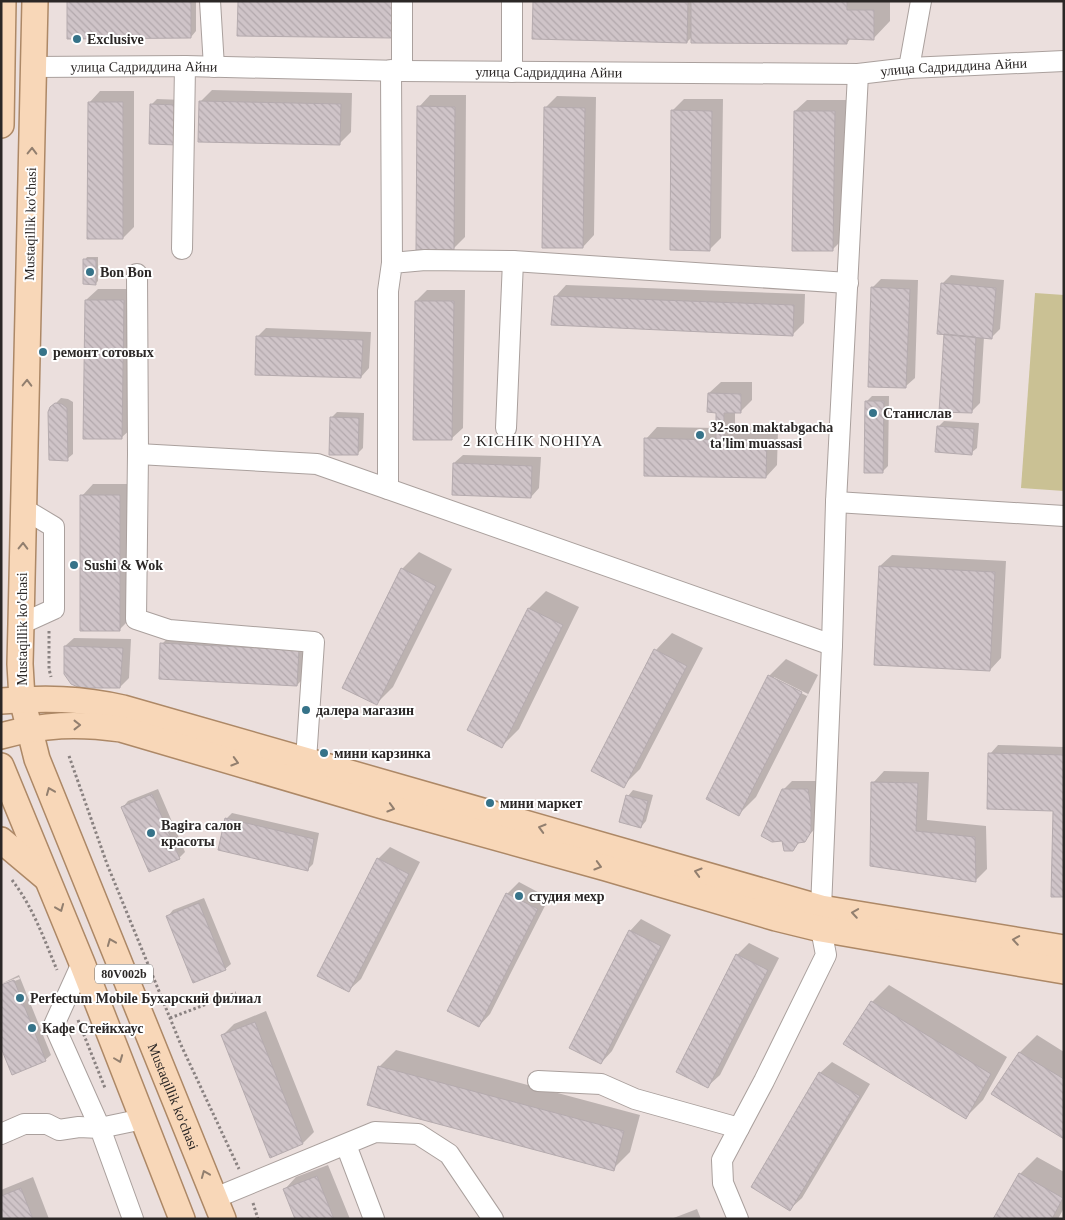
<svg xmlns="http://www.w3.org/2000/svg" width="1065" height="1220" font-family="'Times New Roman',serif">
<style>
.pitch{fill:#cac194}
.shadow{fill:#0003;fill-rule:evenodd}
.building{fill:url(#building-back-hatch);stroke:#b5abae}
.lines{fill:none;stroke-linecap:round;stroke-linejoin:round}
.minor-casing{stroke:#aaa09d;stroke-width:22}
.major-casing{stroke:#ad8866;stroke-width:28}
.path{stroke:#8a8281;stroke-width:3;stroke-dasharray:2.5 2.5;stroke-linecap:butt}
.minor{stroke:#fff;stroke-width:20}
.major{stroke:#f8d7b8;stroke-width:25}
.oneway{stroke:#927f6f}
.poi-dot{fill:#367389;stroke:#fff;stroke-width:2}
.labels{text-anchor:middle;stroke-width:4;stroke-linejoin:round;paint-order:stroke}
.shield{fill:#fff;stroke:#6b6867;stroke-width:1}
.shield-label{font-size:12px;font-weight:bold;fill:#2b2726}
.poi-label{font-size:14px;font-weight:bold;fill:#2b2726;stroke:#fff;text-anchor:start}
.street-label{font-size:14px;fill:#2b2726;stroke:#fff}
.neighbourhood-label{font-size:15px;letter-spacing:1px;fill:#2b2726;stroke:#fff}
</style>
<defs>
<pattern id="building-back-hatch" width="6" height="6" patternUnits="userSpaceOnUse" patternTransform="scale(1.25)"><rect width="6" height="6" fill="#cfc4c8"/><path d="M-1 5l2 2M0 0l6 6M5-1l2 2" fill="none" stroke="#b2a8ac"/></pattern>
</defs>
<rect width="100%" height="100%" fill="#ebdfdd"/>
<path class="pitch" d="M1035,293L1064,295V491L1021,488Z"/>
<path class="shadow" d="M69,1H196V31L191,37Z
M535,1H890V21L873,39L851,38L847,43L692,37L687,42Z
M212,90L352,93L351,132L339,144L201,101Z
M100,91H134V227L123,238L89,103Z
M430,95H466L465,237L453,249L419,107Z
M557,96L596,97L594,235L583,247L545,108Z
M157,99L184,100L183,138L151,105Z
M684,99H723L721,238L710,249L673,110Z
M807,100H846L844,238L832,250L795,111Z
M87,257H98V281L95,284L85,260Z
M951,275L1004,280L1000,329L992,337H984L980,403L971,412L945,333L942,284Z
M881,279L918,280L915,378L906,386L872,288Z
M566,285L805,294L804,323L792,335L555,297Z
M98,289H135L133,427L121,438L86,300Z
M427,290H465L463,428L451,439L416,301Z
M266,328L371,332L369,368L361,377L257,337Z
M721,382H752V400L740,412H735V429L778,430L777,465L766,477L646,439L657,427L718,428V412L709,393Z
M872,396H889L888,466L882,472L866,402Z
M61,398L68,399L73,402V454L67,459L51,408Z
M337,412L364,413L363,448L357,454L331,418Z
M944,421L979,423L977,448L971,453L938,427Z
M463,455L541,457L539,488L531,497L454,463Z
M93,484H131V618L119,630L82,496Z
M419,552L452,569L393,687L376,704L402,569Z
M892,555L1006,561L1001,658L990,670L880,566Z
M546,591L579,607L519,729L502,746L469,730L529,608Z
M179,627L316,634L314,668L297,685L162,644Z
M672,633L703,648L640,769L623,786L592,771L656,650Z
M74,638L131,639L129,678L120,687L65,646Z
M786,659L818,675L756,797L739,814L769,676ZM774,677L808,694L807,696L774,679Z
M998,745L1064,747V896L1054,809L990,754Z
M884,771L929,772L927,820L986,826L987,869L975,881L871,865L873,783Z
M792,781H816L820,798L819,823L813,831L792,849L783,790Z
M158,789L185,852L179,858L123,807L128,801Z
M633,790L653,795L646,821L641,827L628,796Z
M232,813L319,833L313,864L307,870L226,819Z
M390,847L420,862L361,979L349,990L378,859Z
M519,882L549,898L490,1014L479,1026L507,894Z
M204,898L231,964L225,969L168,916L173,910Z
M641,919L671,935L612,1051L601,1063L630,931Z
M749,943L779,958L720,1075L708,1086L737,955Z
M19,975L51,1055L45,1060L1,986L20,979L19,977L1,984Z
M889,985L1007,1057L983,1100L966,1117L872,1002Z
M266,1011L314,1132L303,1143L223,1035L234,1024Z
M1037,1035L1064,1052V1137L993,1094L1020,1052Z
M396,1050L640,1115L630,1152L613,1169L379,1067Z
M832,1062L870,1084L802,1198L790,1209L820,1073Z
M1037,1157L1064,1172V1208L1058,1219H995L1020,1174Z
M328,1165L350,1219H296L285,1189L296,1177Z
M33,1177L49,1219H1V1190Z
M697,1209L701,1219H671Z"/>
<path class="building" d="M67,1H191V38L67,39Z
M238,1H394L393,38L237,36Z
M533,1L688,2L687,43L532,39Z
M691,1H847V10H874V40L847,39V44L691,43Z
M199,101L341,104L340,145L198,142Z
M88,102H123V239H87Z
M150,104L179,105L178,145L149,144Z
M417,106L455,107L454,250H416Z
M544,107L585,108L583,248H542Z
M671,110L712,111L710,251L670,250Z
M794,111H835L833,251H792Z
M83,259H96V285L83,284Z
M941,283L996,288L992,339L937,334Z
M871,287L910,289L906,388L868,387Z
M554,296L794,305L793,336L551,325Z
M85,300H124L122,439H83Z
M415,301H454L452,440H413Z
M944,334L976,337L972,413L939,412Z
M256,336L363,340L361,378L255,375Z
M708,393L741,394V413H724V440L767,441L766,478L644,476V438L716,440V413L707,412Z
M865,401H884L883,473H864Z
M55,403L62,404L67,408L68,461L49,460L48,412L50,407Z
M330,417L359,418L358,455H329Z
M937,426L974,429L972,455L935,452Z
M453,463L532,466L531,498L452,495Z
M80,495H120V631H80Z
M879,566L995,572L990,671L874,665Z
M401,568L436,586L377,705L342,688Z
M528,608L563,625L502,748L467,730Z
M160,643L299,650L297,686L159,679Z
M64,646L123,648L120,688H88L78,687L71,684L64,674Z
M654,649L687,666L624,788L591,771Z
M768,675L802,692L739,816L706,799Z
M988,753L1064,755V897H1051L1053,811L987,809Z
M871,782L918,783L916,831L975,837L976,882L870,866Z
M782,789H808L811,807V832L805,842L798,843L793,851H784L782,841L772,842L761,836Z
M152,794L180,859L149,872L121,807Z
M626,795L648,801L641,828L619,822Z
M225,818L314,839L308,871L218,850Z
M377,858L409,874L349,992L317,976Z
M506,893L538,909L479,1027L447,1011Z
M199,903L226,970L193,983L166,916Z
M629,930L661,946L601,1064L569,1048Z
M736,954L768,970L708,1088L676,1072Z
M14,980L46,1061L12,1075L1,1048V985Z
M871,1001L991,1074L966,1119L843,1044Z
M255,1022L303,1144L270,1158L221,1035Z
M1019,1052L1064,1079V1139L991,1094Z
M378,1066L624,1131L614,1171L367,1105Z
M819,1072L860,1096L790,1211L751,1187Z
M1019,1173L1063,1198L1052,1219H993Z
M317,1176L334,1219H295L283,1189Z
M21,1188L33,1219H1V1196Z"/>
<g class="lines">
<g class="minor-casing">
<g id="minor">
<path d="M210,1L214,67"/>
<path d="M402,1V71"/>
<path d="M512,1V72"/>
<path id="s1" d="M34,67L185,66L402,71L858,74L909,68L1064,61"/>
<path d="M909,68L921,1"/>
<path d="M391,70L392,263"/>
<path d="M182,249L185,66"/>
<path d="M137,274L138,454L136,619L169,630L314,642L306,760"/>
<path d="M506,428L513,261"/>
<path d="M138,454L317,464L832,645"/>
<path d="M388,489V291L392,263L425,260L513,261L848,283"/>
<path d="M836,502L1064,516"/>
<path d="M21,624L54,609V527L24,509"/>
<path d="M82,963L54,1025L100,1128L143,1119"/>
<path d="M538,1081L601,1084L635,1099L739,1128"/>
<path d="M1,1134L24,1124H47L59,1130L79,1127L100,1128L133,1219"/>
<path d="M346,1145L374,1219"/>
<path d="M215,1198L375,1132L418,1134L449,1154L493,1219"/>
<path d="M738,1219L723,1183L722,1160L764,1081L826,955L821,929V908L832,645L836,502L858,74"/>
</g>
</g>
<g class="major-casing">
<g id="major">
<path id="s2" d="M35,1L21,624L20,664L22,699L37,759L223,1219"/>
<path d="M1,125L3,1"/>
<path d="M1,701C44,698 81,698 123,708L821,908L1064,948"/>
<path d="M1,736C44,724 78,723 121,729L383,806L606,868L776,918L821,929L1064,971"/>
<path d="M1,766L82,963L182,1219"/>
<path d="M1,840L45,877"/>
</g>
</g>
<path class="path" d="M49,631V669L51,677
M69,756L107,864L181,1045L239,1169
M12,880C33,907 44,939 57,970
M170,1018L236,993
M78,1020L105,1088
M253,1203L258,1219"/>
<use href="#minor" class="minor"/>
<use href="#major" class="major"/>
</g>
<defs><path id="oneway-chevron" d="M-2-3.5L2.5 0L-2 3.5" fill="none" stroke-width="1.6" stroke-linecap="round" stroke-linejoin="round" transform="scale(1.25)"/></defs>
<g class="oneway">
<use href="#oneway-chevron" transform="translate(32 151) rotate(-89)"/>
<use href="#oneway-chevron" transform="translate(27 383) rotate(-89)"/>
<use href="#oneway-chevron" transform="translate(23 546) rotate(-89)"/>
<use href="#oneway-chevron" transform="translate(77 725)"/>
<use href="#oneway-chevron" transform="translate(235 762) rotate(16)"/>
<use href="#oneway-chevron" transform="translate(50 791) rotate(-112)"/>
<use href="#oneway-chevron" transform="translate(391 808) rotate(16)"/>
<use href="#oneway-chevron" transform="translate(542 828) rotate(-164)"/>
<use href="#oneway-chevron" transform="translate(598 866) rotate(16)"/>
<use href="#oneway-chevron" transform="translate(698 872) rotate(-164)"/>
<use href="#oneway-chevron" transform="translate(60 908) rotate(68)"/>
<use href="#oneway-chevron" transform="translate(855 913) rotate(-171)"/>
<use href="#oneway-chevron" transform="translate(1016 940) rotate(-171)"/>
<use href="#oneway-chevron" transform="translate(111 942) rotate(-112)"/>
<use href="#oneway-chevron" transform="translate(119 1059) rotate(69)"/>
<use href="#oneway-chevron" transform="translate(205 1174) rotate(-112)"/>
</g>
<g class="poi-dot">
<circle cx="77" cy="39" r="5"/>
<circle cx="90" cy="272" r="5"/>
<circle cx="43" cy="352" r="5"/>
<circle cx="873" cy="413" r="5"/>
<circle cx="700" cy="435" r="5"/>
<circle cx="74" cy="565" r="5"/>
<circle cx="306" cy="710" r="5"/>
<circle cx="324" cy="753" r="5"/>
<circle cx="490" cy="803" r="5"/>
<circle cx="151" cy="833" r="5"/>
<circle cx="519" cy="896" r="5"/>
<circle cx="20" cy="998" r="5"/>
<circle cx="32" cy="1028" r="5"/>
</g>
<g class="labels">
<rect class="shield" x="95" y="964.5" width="58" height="19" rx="4"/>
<g class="shield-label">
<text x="124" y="978">80V002b</text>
</g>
<g class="poi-label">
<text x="87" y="44">Exclusive</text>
<text x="100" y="277">Bon Bon</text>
<text x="53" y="357">ремонт сотовых</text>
<text x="883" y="418">Станислав</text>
<text x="710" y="432">32-son maktabgacha<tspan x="710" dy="16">ta'lim muassasi</tspan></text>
<text x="84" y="570">Sushi &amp; Wok</text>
<text x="316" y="715">далера магазин</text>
<text x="334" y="758">мини карзинка</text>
<text x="500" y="808">мини маркет</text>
<text x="161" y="830">Bagira салон<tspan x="161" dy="16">красоты</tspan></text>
<text x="529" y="901">студия мехр</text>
<text x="30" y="1003">Perfectum Mobile Бухарский филиал</text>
<text x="42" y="1033">Кафе Стейкхаус</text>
</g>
<g class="street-label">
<text dy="5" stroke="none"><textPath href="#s1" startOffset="110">улица Садриддина Айни</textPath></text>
<text dy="5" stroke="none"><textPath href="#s1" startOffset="920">улица Садриддина Айни</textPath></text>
<text dy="5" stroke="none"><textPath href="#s1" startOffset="515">улица Садриддина Айни</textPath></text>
<text transform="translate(30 224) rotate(-89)" y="5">Mustaqillik ko'chasi</text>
<text transform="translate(22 629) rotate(-90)" y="5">Mustaqillik ko'chasi</text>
<text dy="5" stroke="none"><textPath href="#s2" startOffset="1124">Mustaqillik ko'chasi</textPath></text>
</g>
<g class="neighbourhood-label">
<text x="533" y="446">2 KICHIK NOHIYA</text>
</g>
</g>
<rect width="1065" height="1220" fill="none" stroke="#2b2726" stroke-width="5"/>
</svg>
